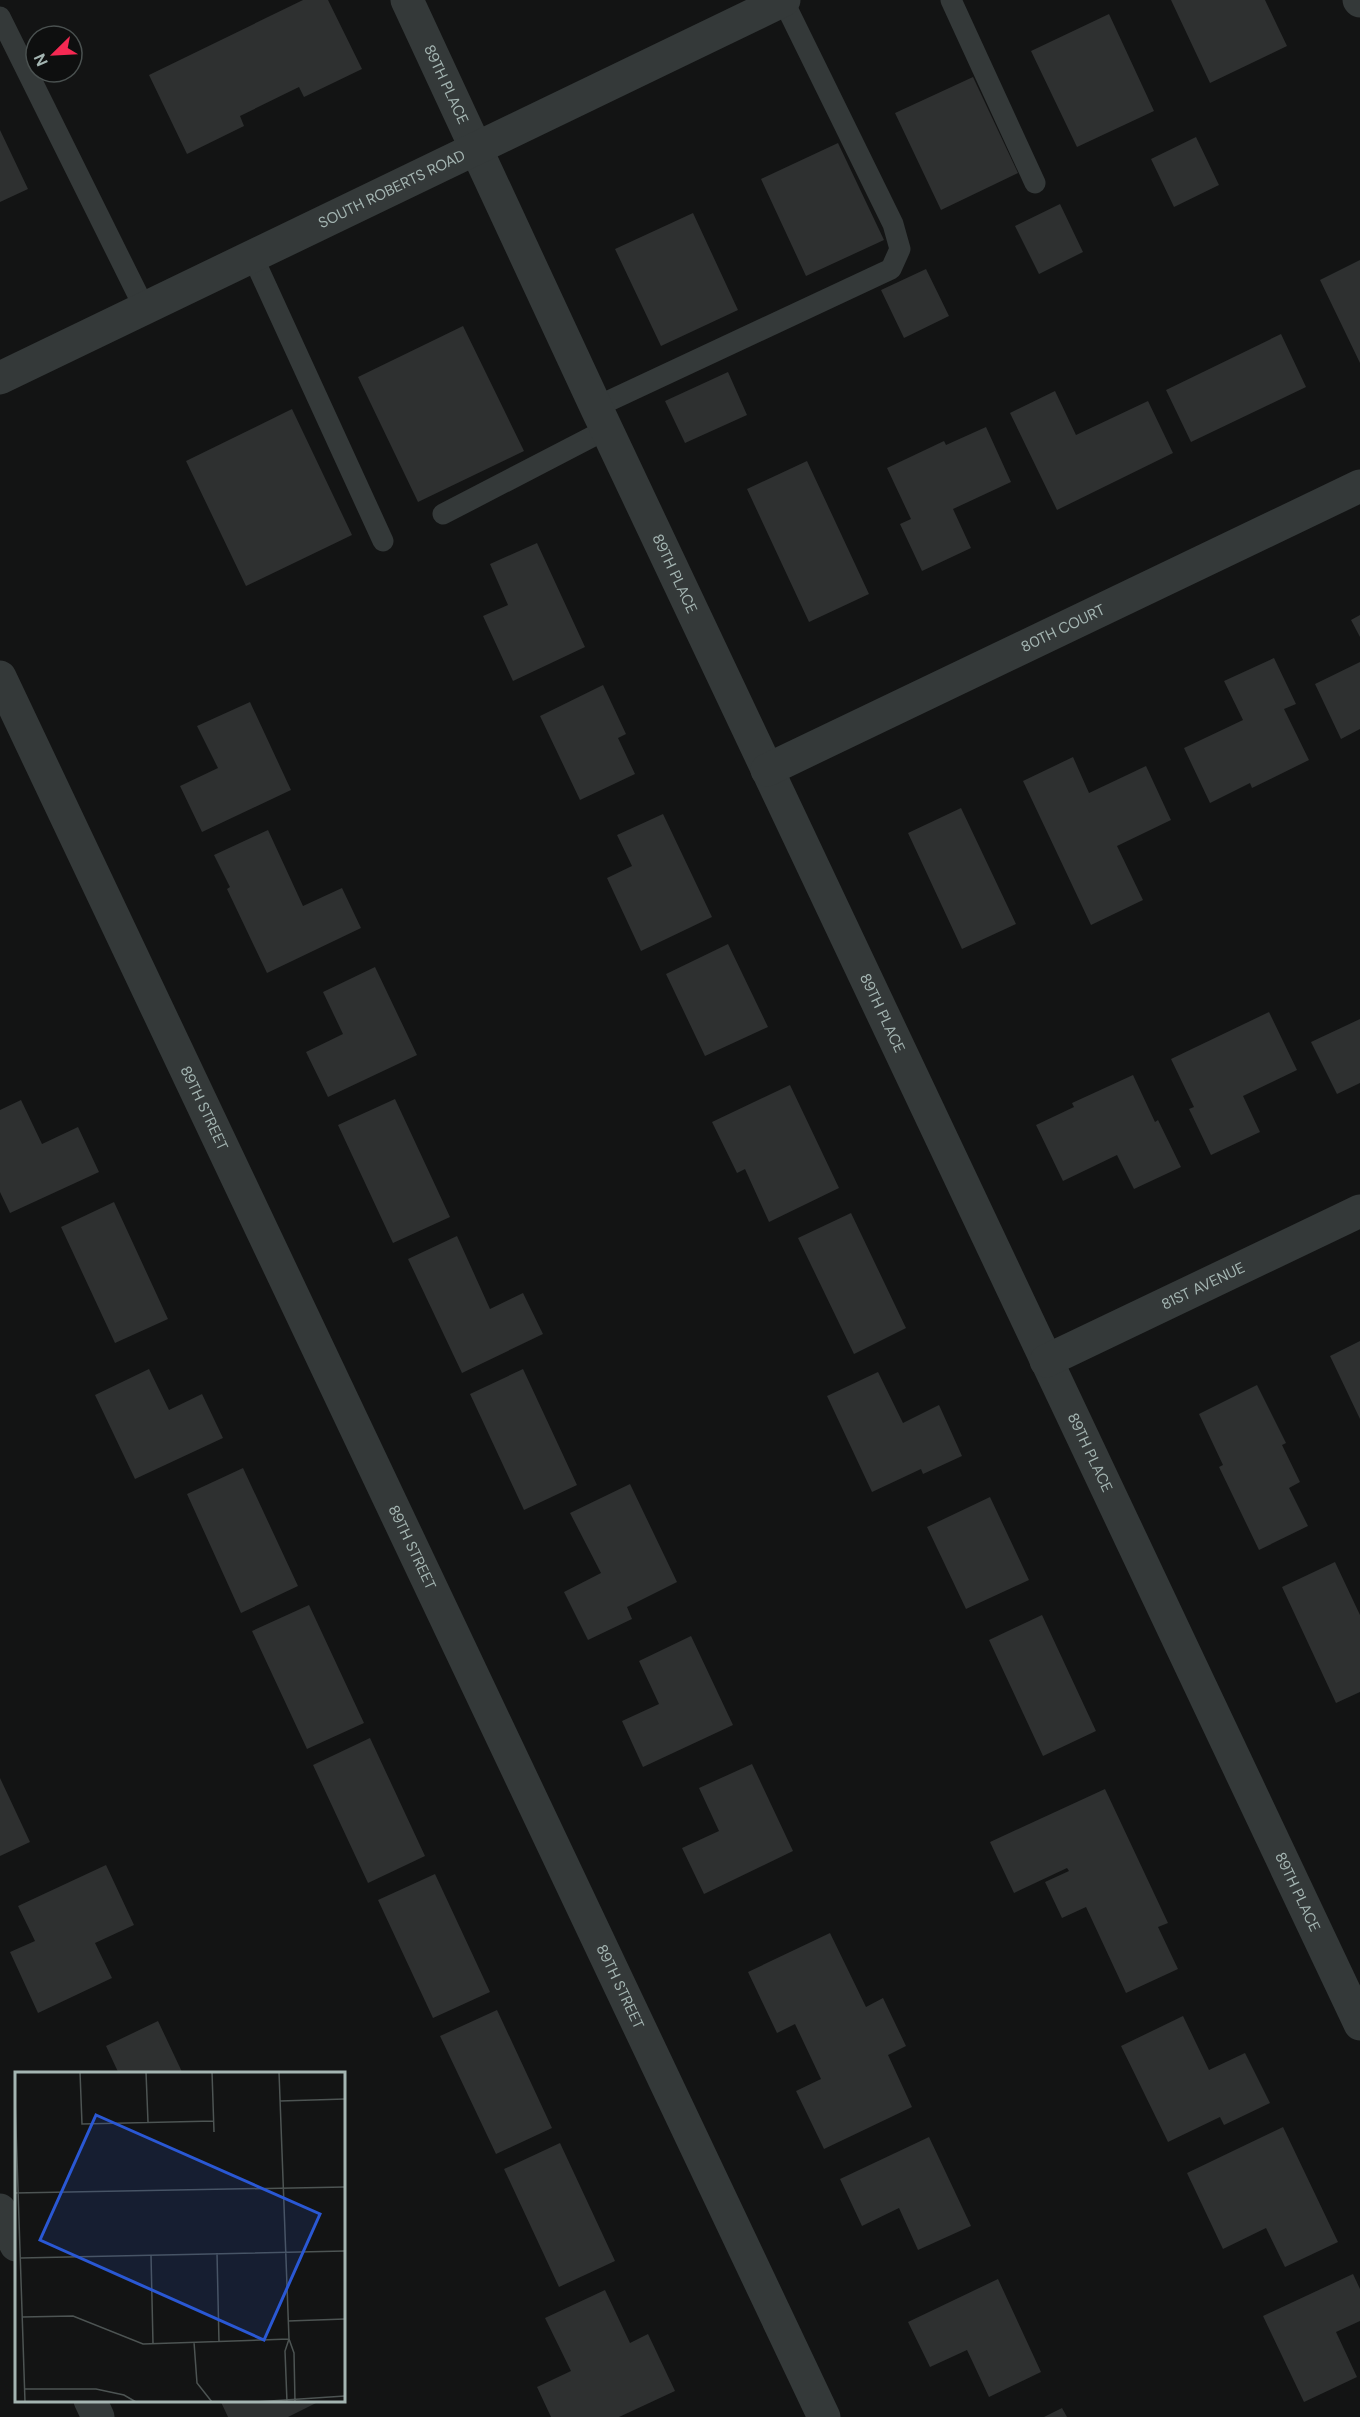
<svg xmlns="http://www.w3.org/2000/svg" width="1360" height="2417" font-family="'DM Sans',sans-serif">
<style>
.building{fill:#2e3030}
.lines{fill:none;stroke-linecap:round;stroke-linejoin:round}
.service{stroke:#343939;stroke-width:21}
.minor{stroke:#343939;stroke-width:33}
.tertiary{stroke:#343939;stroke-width:33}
.labels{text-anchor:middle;stroke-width:5;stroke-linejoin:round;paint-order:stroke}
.street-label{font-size:15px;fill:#a4b5b2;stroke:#0e0f0f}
.inset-road{fill:none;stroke:#4d5453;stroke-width:1.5}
.view{fill:#2a58d4;fill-opacity:0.15;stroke:#2a58d4;stroke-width:3}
.inset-edge{fill:none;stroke:#a4b5b2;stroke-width:3}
</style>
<rect width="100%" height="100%" fill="#131414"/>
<path class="building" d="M303,0H328L362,69L304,97L299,87L240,116L244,126L187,154L149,75Z
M1171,0H1265L1287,46L1210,83Z
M1109,14L1154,111L1077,147L1031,51Z
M973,77L1018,173L941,210L895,113Z
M0,130L28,189L0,202Z
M1196,137L1219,185L1174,207L1151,159Z
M838,143L884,240L806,276L761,179Z
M1060,204L1083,252L1039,274L1015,226Z
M693,213L738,310L661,346L615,249Z
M1360,260V363L1320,280Z
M926,269L949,316L904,338L881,290Z
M463,326L524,451L418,502L358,377Z
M1281,334L1306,387L1191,442L1166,390Z
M728,372L747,415L685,443L665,401Z
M1055,391L1076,435L1148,401L1173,453L1057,510L1010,413Z
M292,409L352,535L246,586L186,461Z
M986,427L1011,482L953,509L971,548L922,571L900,524L911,519L887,468L944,441L946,445Z
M807,461L869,594L809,622L747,489Z
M537,543L585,647L513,681L483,616L508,605L490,564Z
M1360,615V637L1351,620Z
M1274,658L1296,704L1284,709L1309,760L1252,788L1250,783L1210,803L1184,748L1243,720L1224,681Z
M1360,662V729L1341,739L1315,684Z
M603,685L626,734L618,738L635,774L580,800L540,716Z
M250,702L291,790L202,832L180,786L218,768L197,726Z
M1073,757L1089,793L1146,766L1171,820L1117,846L1143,900L1091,925L1023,781Z
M961,808L1016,924L962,949L908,833Z
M663,814L712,917L641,951L607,878L632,866L617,835Z
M268,830L303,906L342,888L361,928L267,973L227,889L230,887L214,855Z
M728,944L768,1027L705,1056L666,974Z
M375,967L417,1055L328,1097L306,1052L343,1034L323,992Z
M1269,1012L1297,1070L1243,1096L1260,1132L1211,1155L1189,1109L1194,1107L1171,1059Z
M1360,1019V1083L1337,1094L1311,1042Z
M1133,1075L1155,1122L1158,1120L1181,1167L1134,1189L1117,1155L1063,1181L1036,1125L1074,1107L1072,1103Z
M790,1085L839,1188L769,1222L745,1169L737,1173L712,1122Z
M395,1099L450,1217L393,1243L338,1125Z
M21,1100L42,1144L78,1127L99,1172L10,1213L0,1192V1110Z
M114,1202L168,1319L115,1343L61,1227Z
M851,1213L906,1328L854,1354L798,1238Z
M457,1236L490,1309L523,1293L543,1334L462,1373L408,1259Z
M1360,1341V1419L1330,1356Z
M149,1369L169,1410L202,1394L223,1438L135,1479L95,1395Z
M523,1369L577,1485L524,1510L470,1394Z
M878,1372L903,1423L939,1405L962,1456L923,1474L921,1469L872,1492L827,1396Z
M1257,1385L1286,1443L1282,1445L1300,1482L1289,1488L1308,1526L1259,1550L1219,1467L1223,1465L1199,1414Z
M243,1468L298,1586L241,1613L187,1494Z
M630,1484L677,1582L627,1607L632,1619L588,1640L564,1592L601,1573L570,1513Z
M990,1497L1029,1580L966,1609L927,1527Z
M1335,1562L1360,1615V1692L1336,1703L1282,1587Z
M309,1605L364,1723L307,1749L252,1631Z
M1042,1615L1096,1731L1043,1756L989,1640Z
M691,1636L733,1725L643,1767L622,1721L659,1704L639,1661Z
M370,1738L425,1856L368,1883L313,1765Z
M752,1764L793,1851L704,1894L682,1848L719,1831L699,1788Z
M0,1778L30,1842L0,1856Z
M1105,1789L1168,1923L1158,1927L1178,1969L1126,1993L1086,1907L1062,1918L1045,1882L1069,1871L1067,1868L1014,1893L990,1842Z
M106,1865L134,1925L95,1943L112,1978L38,2013L10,1952L35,1941L18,1906Z
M435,1874L490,1992L433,2018L378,1900Z
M830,1933L866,2007L883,1998L906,2046L888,2055L912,2107L824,2149L796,2091L821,2079L795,2024L777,2033L748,1972Z
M497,2010L552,2128L496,2154L440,2036Z
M1183,2016L1209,2070L1245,2053L1270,2103L1224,2125L1220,2117L1168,2142L1121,2046Z
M158,2021L183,2074H119L106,2046Z
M1283,2127L1338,2242L1285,2267L1266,2228L1223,2249L1187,2173Z
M929,2137L971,2226L918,2250L899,2208L862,2226L840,2179Z
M560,2143L615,2261L559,2287L504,2169Z
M1353,2274L1360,2289V2321L1336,2332L1357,2377L1304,2402L1263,2316Z
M998,2279L1041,2372L989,2397L967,2350L930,2367L908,2322Z
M605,2290L630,2343L648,2334L675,2391L619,2417H551L537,2387L571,2371L545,2318Z
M220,2400H322L288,2417H228Z
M1062,2408L1067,2417H1044Z"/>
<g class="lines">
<path class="service" d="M951,0L1035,183
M0,17L144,307
M252,255L383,541
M596,407L891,269L900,249L893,224L783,0
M443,514L607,429"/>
<g class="minor">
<path id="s1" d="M407,0L596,407L1360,2024"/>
<path d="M1359,0L1360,1"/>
<path id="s2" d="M0,677L824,2417"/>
<path id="s3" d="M767,770L1360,486"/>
<path id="s4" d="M1046,1361L1360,1211"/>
<path d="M0,2210L16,2245"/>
<path d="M90,2400L98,2417"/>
</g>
<path class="tertiary" id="s5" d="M0,378L784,0"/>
</g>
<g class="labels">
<g class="street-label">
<text dy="5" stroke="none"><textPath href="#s1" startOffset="93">89TH PLACE</textPath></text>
<text dy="5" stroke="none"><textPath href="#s5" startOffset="435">SOUTH ROBERTS ROAD</textPath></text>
<text dy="5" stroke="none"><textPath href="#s1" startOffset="633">89TH PLACE</textPath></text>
<text dy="5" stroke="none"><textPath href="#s3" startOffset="328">80TH COURT</textPath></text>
<text dy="5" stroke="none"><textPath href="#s1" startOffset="1119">89TH PLACE</textPath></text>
<text dy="5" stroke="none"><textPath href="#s2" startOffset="477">89TH STREET</textPath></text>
<text dy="5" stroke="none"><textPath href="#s4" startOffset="174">81ST AVENUE</textPath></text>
<text dy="5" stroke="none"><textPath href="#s1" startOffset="1605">89TH PLACE</textPath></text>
<text dy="5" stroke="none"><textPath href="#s2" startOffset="963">89TH STREET</textPath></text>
<text dy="5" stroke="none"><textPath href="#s1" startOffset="2091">89TH PLACE</textPath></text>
<text dy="5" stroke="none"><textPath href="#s2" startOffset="1449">89TH STREET</textPath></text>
</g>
</g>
<g transform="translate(15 2072)">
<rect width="330" height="330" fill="#131414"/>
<path class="inset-road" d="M65,0L67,52L199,49M131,0L133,50M197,0L199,60M264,0L274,267L279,281L280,330M0,26L10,330M265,29L330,27M0,121L330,115M202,181L204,270M136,183L138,272M6,186L330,179M7,245L58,244L128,272L274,267M273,249L330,247M179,270L182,311L197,330M9,317H81L109,323L121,330M240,330L330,324M272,330L270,279L274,267"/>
<path class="view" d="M81,43L305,142L249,268L25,168Z"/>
<rect width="330" height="330" class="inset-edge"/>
</g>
<g transform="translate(54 54) rotate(246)"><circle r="28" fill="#0e0f0f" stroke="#4a5150" stroke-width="1.5"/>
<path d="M0-4.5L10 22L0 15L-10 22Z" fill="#f62953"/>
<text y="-9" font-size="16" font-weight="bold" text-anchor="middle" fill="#a4b5b2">N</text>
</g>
</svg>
